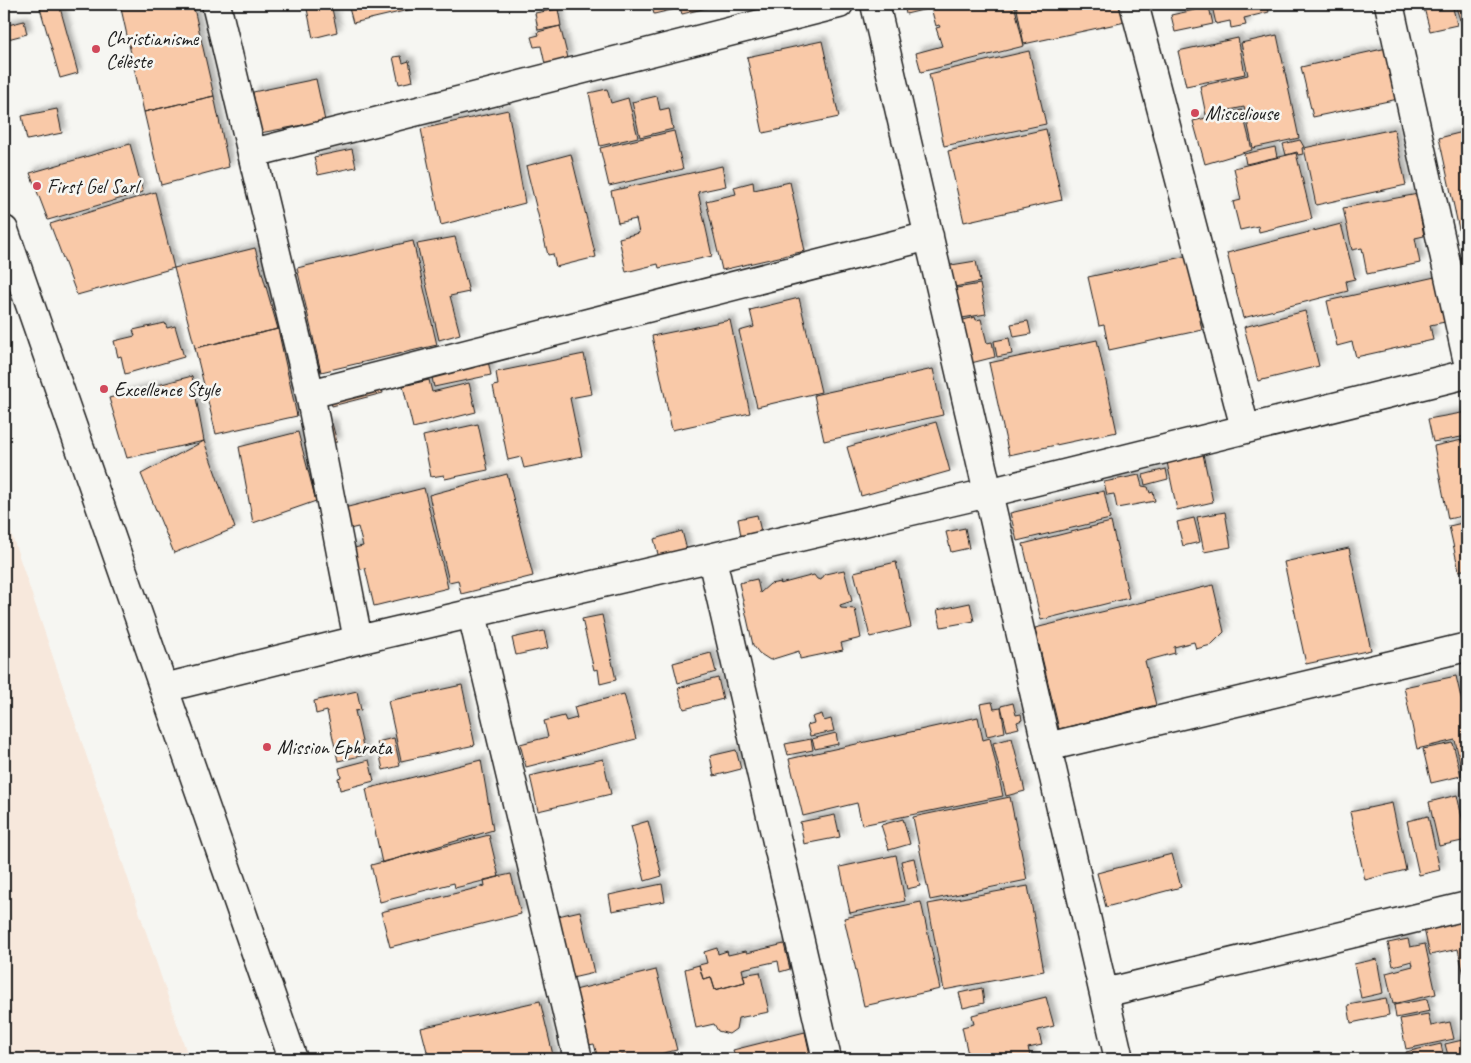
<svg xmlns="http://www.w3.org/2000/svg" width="1471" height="1063" font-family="Caveat,sans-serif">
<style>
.built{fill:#f7e8dc}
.building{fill:#f9c9a8;stroke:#1c1c1c;filter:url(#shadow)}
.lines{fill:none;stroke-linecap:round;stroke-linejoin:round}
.minor-casing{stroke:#1c1c1c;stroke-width:31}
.minor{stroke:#f6f6f2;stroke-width:28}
.poi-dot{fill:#d1495b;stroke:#f6f6f2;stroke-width:2}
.labels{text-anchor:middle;stroke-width:5;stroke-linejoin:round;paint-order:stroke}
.poi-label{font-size:20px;fill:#1c1c1c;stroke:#f6f6f2;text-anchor:start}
</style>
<defs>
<filter id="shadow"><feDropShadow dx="4.5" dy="-4.5" stdDeviation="2.5" flood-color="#0004"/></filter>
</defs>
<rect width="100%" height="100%" fill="#f6f6f2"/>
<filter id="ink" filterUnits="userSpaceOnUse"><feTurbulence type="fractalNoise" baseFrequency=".02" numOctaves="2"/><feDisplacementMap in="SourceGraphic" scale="10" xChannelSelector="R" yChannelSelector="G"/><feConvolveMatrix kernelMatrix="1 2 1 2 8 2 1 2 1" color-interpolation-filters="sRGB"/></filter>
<g filter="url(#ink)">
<path class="built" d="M4,512L189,1059H4Z"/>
<path class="building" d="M59,4L78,73L60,78L40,8Z
M120,4H193L214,96L144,112Z
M306,4H331L337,32L313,38Z
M348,4H434L353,23Z
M651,4H723L682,14L680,8L654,14Z
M904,4H1014L1024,46L921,72L916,53L942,46L936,28L940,27L939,25L936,26L931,8L906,14Z
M1016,4H1126L1130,21L1024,44Z
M1221,4H1267L1269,12L1244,18L1246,25L1231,28L1230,21L1216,24L1212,6Z
M1423,4H1452L1457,25L1430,31Z
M1455,4H1467V18L1460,20Z
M1209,7L1213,24L1175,32L1171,15Z
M558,9L561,26L538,30L535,13Z
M24,21L27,34L4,40V26Z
M560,26L568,58L545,64L541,46L534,47L531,37L539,35L538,32Z
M1277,35L1299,138L1253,148L1244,107L1206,115L1200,86L1248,75L1241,43Z
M1238,38L1245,74L1186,86L1178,51Z
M822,41L839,117L763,133L747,57Z
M1387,48L1398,99L1313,117L1301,67Z
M1029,51L1046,124L944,146L929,74Z
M401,56L403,63L409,61L413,81L399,84L393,57Z
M316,79L325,121L260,133L253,92Z
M607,89L611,103L628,98L638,137L600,146L589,93Z
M214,96L229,167L161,185L144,112Z
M657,96L660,110L669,108L673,129L640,137L632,102Z
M57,109L62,133L27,140L22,116Z
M508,110L525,203L441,225L421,129Z
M1242,110L1252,150L1205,164L1193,121Z
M1046,129L1062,200L964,222L948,151Z
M1394,129L1406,185L1316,205L1304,148Z
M674,131L683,169L609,186L600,148Z
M1467,131V232L1460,234L1439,138Z
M1300,140L1304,147L1302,148L1303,154L1298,155L1297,152L1286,155L1283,144Z
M130,144L143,192L48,220L30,173Z
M1275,147L1277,157L1246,164L1244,154Z
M352,149L356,167L318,175L314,157Z
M1296,153L1312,219L1259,232L1258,226L1240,230L1233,202L1241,200L1234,168Z
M571,154L596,257L556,267L553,254L548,255L526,166Z
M722,166L726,186L698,192L712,256L659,268L658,264L626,272L619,238L639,233L636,219L618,223L611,191Z
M753,182L754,190L790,182L805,251L722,270L706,201L736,194L734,187Z
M155,192L174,268L77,295L50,224Z
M1418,194L1421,208H1419L1424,236L1415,238L1420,263L1367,274L1362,248L1352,250L1343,208Z
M1341,224L1355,279L1346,281L1348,291L1243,318L1227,253Z
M455,237L469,292L450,296L460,334L439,340L417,244Z
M413,241L437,345L321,372L297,268Z
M255,248L278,329L195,348L174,268Z
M1187,256L1202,330L1109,350L1104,325L1099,326L1088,277Z
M976,261L980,282L949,288L945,266Z
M1435,277L1445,322L1430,325L1433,340L1356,357L1352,342L1337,346L1327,301Z
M980,284L986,314L956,319L951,289Z
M799,298L821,392L757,407L739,331L754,327L750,310Z
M1305,311L1319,366L1258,381L1244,327Z
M975,317L976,320L981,319L987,343L992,342L995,357L963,365L952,323Z
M730,320L750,413L672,430L652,336Z
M1028,321L1031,334L1014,337L1011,324Z
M165,323L167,328L175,326L184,357L125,374L121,356L118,357L114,341L135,336L133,330Z
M278,329L297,416L216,434L195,348Z
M1009,338L1012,354L997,357L994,341Z
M1097,340L1117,432L1009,455L989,363Z
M584,354L592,394L570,398L582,456L524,468L521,457L508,460L493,386L498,385L496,372Z
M488,361L491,375L434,387L431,373Z
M933,369L943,415L824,441L814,395Z
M192,376L204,441L127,458L109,398Z
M429,380L432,392L469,383L476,412L413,428L403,386Z
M380,381L383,393L332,406L329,394Z
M1467,412V436L1433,442L1428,419Z
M936,422L950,471L861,496L847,447Z
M332,423L337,442L330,443L325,424Z
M478,424L488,470L445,479L444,475L431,477L423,436Z
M298,432L316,501L253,523L239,447Z
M1467,439V515L1448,519L1434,446Z
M204,441L235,528L174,553L141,474Z
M1203,454L1213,502L1177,510L1167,462Z
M1166,469L1168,479L1145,485L1143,475Z
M507,474L533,576L461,594L458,580L449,582L429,495Z
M1139,475L1142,486L1148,487L1150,493L1153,492L1155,501L1117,508L1114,494L1107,495L1104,482Z
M424,488L448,588L374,606L365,568L350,572L345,550L363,546L358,527L341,531L336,510Z
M1104,491L1110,519L1017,541L1010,513Z
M1225,512L1231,547L1204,552L1197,517Z
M757,515L761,531L741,536L738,519Z
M1194,518L1200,542L1183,546L1177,522Z
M1111,522L1129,598L1041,620L1023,544Z
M1467,522V569L1459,571L1449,526Z
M965,528L969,548L951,552L946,532Z
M682,531L687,550L659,558L654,539Z
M1349,548L1371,650L1306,664L1284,562Z
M896,562L911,627L870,637L854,572Z
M844,570L852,601L840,605L841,608L855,609L861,638L841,643L843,650L800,659L799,651L770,660L759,653L753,645L739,583L757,579L760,593L770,584L781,582L780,584L814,575L817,579L821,580L825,574Z
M1213,585L1224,632L1211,645L1196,649L1194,642L1174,647L1175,653L1145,661L1156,705L1059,729L1035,628Z
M970,603L974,621L941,627L937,610Z
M602,615L616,680L600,684L598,669L594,670L582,619Z
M544,631L548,648L516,655L512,638Z
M711,653L716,672L678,683L673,663Z
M1456,676L1467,724V775L1463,776L1455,740L1417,749L1404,687Z
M718,678L723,699L684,709L678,688Z
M1467,680V712L1461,682Z
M462,685L475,745L401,761L388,701Z
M357,691L361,710L355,711L365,755L338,761L327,711L316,714L314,701Z
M624,694L636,739L526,767L520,744L548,737L544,721L564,716L566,721L577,718L574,707Z
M992,702L994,709L1001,708L1005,732L987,736L980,704Z
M1013,703L1016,715L1021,714L1022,720L1017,722L1019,728L1007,731L1001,706Z
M822,714L824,721L831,719L834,731L810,736L807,725L814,723L812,717Z
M978,717L983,740L990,738L1003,796L862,825L857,803L803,816L789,759Z
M836,733L838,744L815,749L812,739Z
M394,738L400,766L383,770L377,742Z
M1012,738L1025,791L1006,796L993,743Z
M811,739L813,750L788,755L785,744Z
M1453,743L1461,776L1431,783L1423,749Z
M736,750L741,769L714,776L710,756Z
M603,759L611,794L538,811L530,776Z
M369,760L374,781L340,790L338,778L341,777L339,768Z
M481,760L493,830L382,863L366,789Z
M1457,795L1467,840L1439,846L1429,802Z
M1010,797L1027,880L930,900L913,817Z
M1392,803L1406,870L1365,880L1350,812Z
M835,815L840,837L804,844L800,822Z
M1428,816L1440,870L1419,875L1407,821Z
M903,819L910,844L889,850L881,825Z
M648,821L662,876L645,881L631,826Z
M489,835L499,877L455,888L454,883L380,902L371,865Z
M1172,854L1181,887L1106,907L1097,873Z
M896,855L905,901L850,913L840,867Z
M914,858L920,886L907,889L901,861Z
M511,874L521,914L390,947L381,912L485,886L484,880Z
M662,884L665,901L612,911L609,895Z
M1028,886L1044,971L944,990L928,904Z
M921,902L940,989L864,1006L844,918Z
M580,911L594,973L572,978L558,916Z
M1467,915V989L1458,949L1430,955L1423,925Z
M1408,939L1410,947L1425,944L1436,994L1393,1004L1386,973L1413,966L1412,961L1393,966L1388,943Z
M784,944L790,969L780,972L778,961L742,969L745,982L715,990L711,977L703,979L699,965L707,963L704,952L717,948L718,954L727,951L728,955L746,951L747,953Z
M1377,959L1383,993L1361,998L1354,964Z
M699,965L703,979L711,977L715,990L745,982L743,975L760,972L769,1012L738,1018L736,1029L729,1034L718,1031L714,1024L696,1028L685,969Z
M656,970L677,1050L638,1059H628L627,1056L622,1055L617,1057L618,1059H603L597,1055L594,1044L584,1046L571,991Z
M982,988L984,1003L963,1008L959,993Z
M1046,997L1054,1026L1038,1030L1042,1045L1028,1048L1031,1059H969L962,1027L974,1024L972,1015Z
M1386,998L1389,1015L1351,1023L1348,1005Z
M1427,999L1430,1011L1396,1018L1394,1005Z
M540,1001L554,1059H429L421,1028Z
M1428,1014L1431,1026L1450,1022L1454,1039L1406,1049L1400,1019Z
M805,1032L811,1059H736L733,1050Z
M1467,1039V1059H1449L1445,1044Z
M1441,1044L1444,1059H1407L1406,1052Z"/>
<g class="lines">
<g class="minor-casing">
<path id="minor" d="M216,4L310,394L358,640
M875,4L1119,1059
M1134,4L1245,428
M1389,4L1467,358
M253,153L839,4
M4,230L293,1059
M310,394L929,236
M712,559L827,1059
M472,614L578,1059
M164,688L358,640L988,493L1467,374
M1047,747L1467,647
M1104,993L1467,906"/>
</g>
<use href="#minor" class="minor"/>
</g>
</g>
<g class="poi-dot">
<circle cx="96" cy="49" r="5"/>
<circle cx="1195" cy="113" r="5"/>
<circle cx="37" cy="186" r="5"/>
<circle cx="104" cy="389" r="5"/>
<circle cx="267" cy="747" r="5"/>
</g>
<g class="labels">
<g class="poi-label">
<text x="106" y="45">Christianisme<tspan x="106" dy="23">Célèste</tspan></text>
<text x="1205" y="120">Misceliouse</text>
<text x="47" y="193">First Gel Sarl</text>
<text x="114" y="396">Excellence Style</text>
<text x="277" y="754">Mission Ephrata</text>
</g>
</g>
<rect width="1471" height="1063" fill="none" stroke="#f6f6f2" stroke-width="20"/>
<rect x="10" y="10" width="1451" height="1043" fill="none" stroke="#1c1c1c" stroke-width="2" filter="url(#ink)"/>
</svg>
